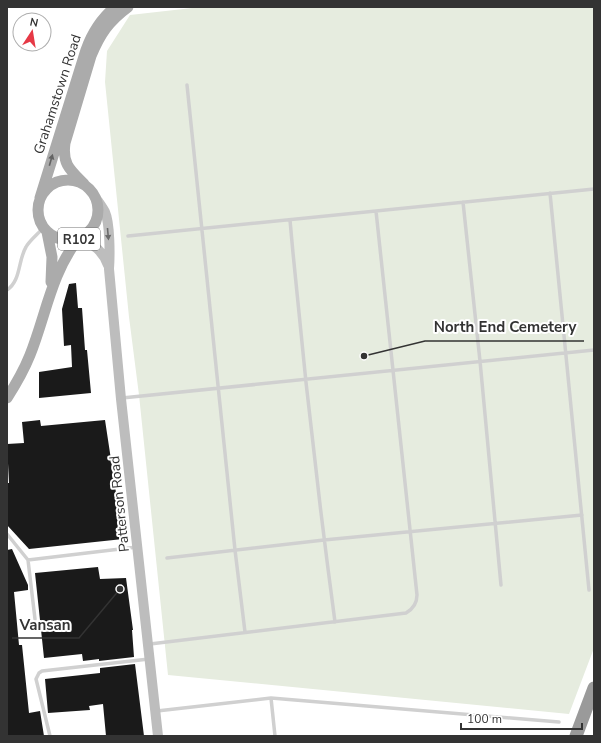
<svg xmlns="http://www.w3.org/2000/svg" width="601" height="743" font-family="'Nunito Sans',sans-serif">
<style>
.green{fill:#e6ecdf}
.building{fill:#1a1a1a}
.lines{fill:none;stroke-linecap:round;stroke-linejoin:round}
.lane{stroke:#d0d0d0;stroke-width:3.5}
.secondary{stroke:#bdbdbd;stroke-width:10}
.primary{stroke:#ababab;stroke-width:11}
.highway{stroke:#9a9a9a;stroke-width:13}
.oneway{fill:#636363}
.oneway2{fill:#6a6a6a}
.labels{text-anchor:middle;stroke-width:4;stroke-linejoin:round;paint-order:stroke}
.shield{fill:#fff;stroke:#707070;stroke-width:1}
.shield-label{font-size:13px;font-weight:bold;fill:#333}
.street-label{font-size:14px;fill:#333;stroke:#fff}
.leader{fill:none;stroke:#333;stroke-width:1.5}
.callout-dot{fill:#333;stroke:#fff;stroke-width:1.5}
.callout-label{font-size:15px;text-anchor:middle;font-weight:bold;fill:#333;stroke:#fff;stroke-width:4;stroke-linejoin:round;paint-order:stroke}
</style>
<rect width="100%" height="100%" fill="#fff"/>
<path class="green" d="M201,7H594V648L569,714L168,675L139,395L129,317L105,82L107,51L130,15Z"/>
<path class="building" d="M76,283L78,308H82L85,350H87L91,393L39,398V372L72,367L71,345L64,346L62,309L69,284Z
M40,420L41,426L105,420L123,539L29,549L7,525V483H9L7,444L24,443L22,422Z
M12,549L28,585V590L14,592L19,645H22L29,713L40,711L44,736H8L7,725V550Z
M98,567L100,579L126,578L133,630H132L134,657L99,661V659L83,661L82,654L44,658L35,573Z
M135,664L144,736H106L103,704L89,706L90,710L48,713L45,679L100,673V668Z"/>
<g class="lines">
<path class="lane" d="M187,85L235,550L245,632
M550,193L589,590
M463,202L480,361L501,585
M290,220C302,354 317,488 335,622
M128,236L594,189
M7,290C21,281 18,260 26,247C30,240 38,234 43,228
M122,398L594,350
M7,534L28,560L137,547
M167,558L324,540L582,515
M28,560L35,619
M150,644L406,613C413,609 417,603 417,595L376,211
M271,698L275,736
M157,711L271,698L559,722
M50,736L36,679L39,673L42,671L149,659"/>
<path class="secondary" d="M98,201C100,204 103,208 105,212C110,223 110,255 109,269L121,399L158,736
M81,238C94,245 103,251 108,265"/>
<path class="primary" d="M38 210a30 30 0 1 1 60 0a30 30 0 1 1-60 0Z
M84,184C70,170 62,164 65,143L91,56C100,34 109,21 128,7
M40,198L86,50C92,33 101,19 115,7
M47,232L52,257L51,282
M7,398C16,384 24,370 30,355C46,315 51,274 78,239"/>
<path class="highway" d="M576,736L594,688"/>
</g>
<defs><path id="oneway-solid" d="M-6-.8H1V-3.2L6.5 0L1 3.2V.8H-6Z"/></defs>
<use class="oneway" href="#oneway-solid" transform="translate(51 160) rotate(-74)"/>
<use class="oneway2" href="#oneway-solid" transform="translate(108 234) rotate(85)"/>
<g class="labels">
<rect class="shield" x="58" y="228" width="42" height="22" rx="3"/>
<g class="shield-label">
<text x="79" y="244">R102</text>
</g>
<g class="street-label">
<text transform="translate(57 94) rotate(-72)" y="5">Grahamstown Road</text>
<text transform="translate(119 504) rotate(-96)" y="5">Patterson Road</text>
</g>
</g>
<path class="leader" d="M364 356L425 341H584M120 589L79 638H12"/>
<g class="callout-dot">
<circle cx="364" cy="356" r="4"/>
<circle cx="120" cy="589" r="4"/>
</g>
<g class="callout-label">
<text x="505" y="332">North End Cemetery</text>
<text x="45" y="630">Vansan</text>
</g>
<rect width="601" height="743" fill="none" stroke="#333333" stroke-width="16"/>
<g transform="translate(32 32) rotate(12)"><circle r="19" fill="#ffffff" stroke="#adadad"/>
<path d="M0-3L7 15L0 10L-7 15Z" fill="#e63946"/>
<text y="-6" font-size="11" font-weight="bold" text-anchor="middle" fill="#333333">N</text>
</g>
<path d="M461 723v6h121v-6" fill="none" stroke="#333333" stroke-width="2"/>
<text x="467" y="723" font-size="12" fill="#333333" stroke="#ffffff" stroke-width="3" paint-order="stroke">100 m</text>
</svg>
